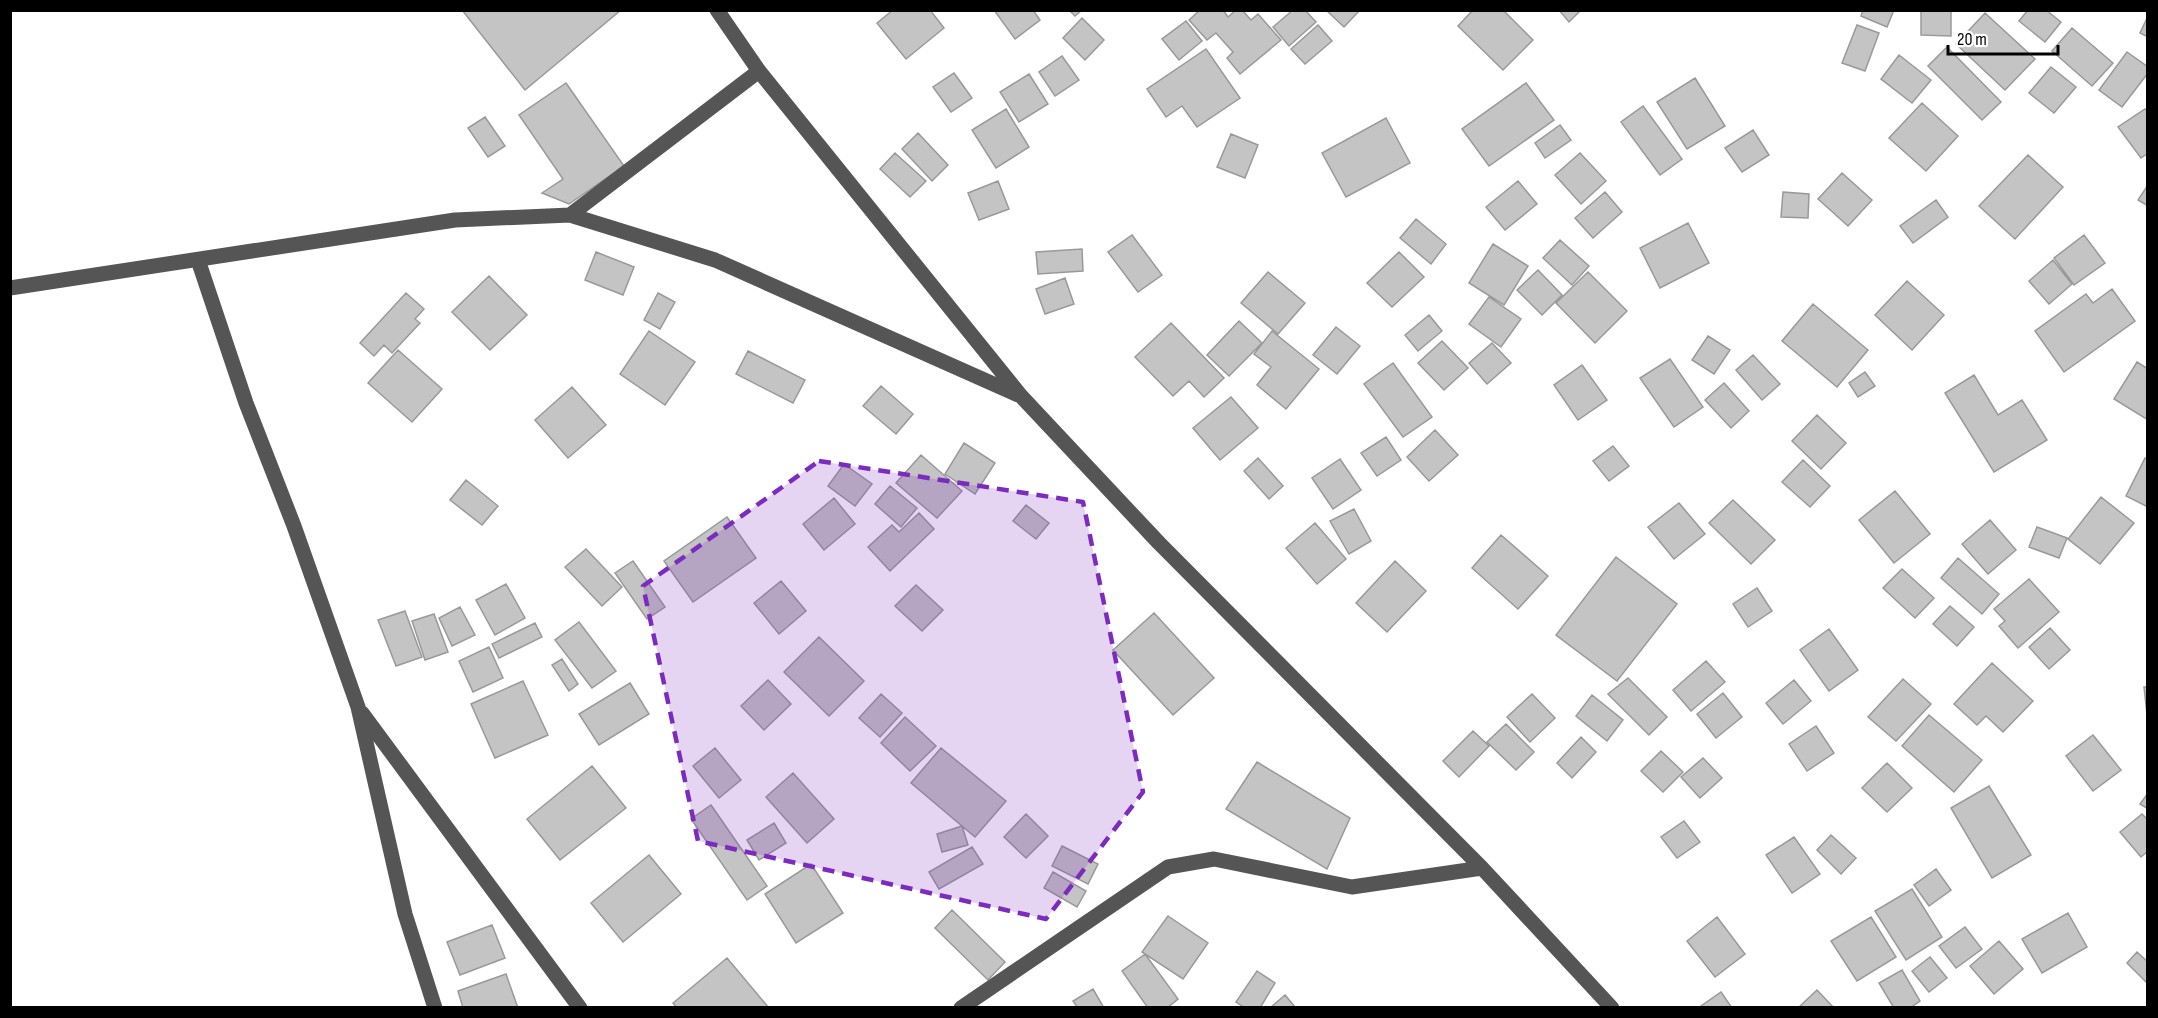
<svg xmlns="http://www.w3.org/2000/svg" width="2158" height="1018" font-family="'Sofia Sans Condensed',sans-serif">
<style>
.building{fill:#c4c4c4;stroke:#999;stroke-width:1.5}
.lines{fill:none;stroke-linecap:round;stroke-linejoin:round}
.minor{stroke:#555;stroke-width:15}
.marked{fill:#7b2cbf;fill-opacity:0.2;stroke:#7b2cbf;stroke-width:4.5;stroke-dasharray:12 8;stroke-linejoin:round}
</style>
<rect width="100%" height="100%" fill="#fff"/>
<path class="building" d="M462,10H621L525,90Z
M893,10H930L944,28L906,59L877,23Z
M994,10H1033L1040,20L1015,39Z
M1069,10H1082L1075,16Z
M1200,10H1223L1228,17L1236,10H1242L1251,20L1258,14L1281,40L1240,74L1227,58L1233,52L1216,33L1207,40L1189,20Z
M1293,10H1305L1316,22L1289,46L1273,27Z
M1326,10H1360L1344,27Z
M1473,10H1503L1533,40L1503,70L1458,26Z
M1559,10H1581L1569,22Z
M1863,10H1894L1887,27L1861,16Z
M1921,10H1951V36L1921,35Z
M2028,10H2046L2061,22L2045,42L2019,21Z
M1985,13L2035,59L2005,90L1956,44Z
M2148,16V37L2140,33Z
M1082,18L1104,40L1085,60L1063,38Z
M1186,21L1202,41L1179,60L1162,39Z
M1318,25L1332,41L1305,64L1291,49Z
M1857,25L1879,33L1865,71L1842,63Z
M2072,28L2113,63L2092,86L2052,51Z
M1947,47L2001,102L1982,120L1928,66Z
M1206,49L1240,98L1197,127L1182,106L1166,117L1147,89Z
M2127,52L2148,67V73L2122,107L2099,90Z
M1899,55L1931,80L1912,103L1881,79Z
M1062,56L1079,80L1055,96L1039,72Z
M2051,67L2076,87L2054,113L2029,93Z
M954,73L972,98L951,112L933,87Z
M1029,74L1048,104L1019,122L1000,92Z
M1695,78L1725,126L1687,149L1657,102Z
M566,83L624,166L569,204L542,193L563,179L519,115Z
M1526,83L1554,120L1489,166L1462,129Z
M1922,103L1958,136L1926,171L1889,138Z
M1643,106L1682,159L1660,175L1621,122Z
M1006,109L1029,147L996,168L972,130Z
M2145,109L2148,112V153L2141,158L2118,127Z
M485,117L505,146L488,157L468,128Z
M1386,118L1410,163L1346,197L1322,153Z
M1560,125L1571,140L1545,158L1535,143Z
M1753,130L1769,155L1742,172L1725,148Z
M918,133L948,165L932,181L902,149Z
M1231,134L1258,145L1245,178L1217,167Z
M895,153L926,181L910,197L880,169Z
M1580,153L1606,181L1581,204L1555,175Z
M2028,155L2063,187L2015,239L1979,206Z
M1842,173L1872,200L1848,226L1818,199Z
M998,181L1009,209L979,220L968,193Z
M1518,181L1537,204L1505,230L1486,207Z
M2148,185V206L2138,200Z
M1605,192L1622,212L1593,238L1575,218Z
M1783,192L1809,194L1808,218L1781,217Z
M1936,200L1948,217L1913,243L1900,226Z
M1416,219L1446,244L1431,264L1400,238Z
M1688,223L1709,263L1660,288L1640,248Z
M1132,235L1162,275L1138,292L1108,252Z
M2084,235L2105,263L2074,285L2054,258Z
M1560,240L1589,266L1572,285L1543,258Z
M1493,244L1528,266L1504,305L1469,283Z
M1082,249L1083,271L1038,274L1036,252Z
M596,252L634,267L623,295L585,280Z
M1399,252L1424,277L1392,307L1367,283Z
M2053,260L2072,284L2049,304L2029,281Z
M1538,270L1562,295L1542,315L1517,290Z
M1268,272L1305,303L1278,334L1241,303Z
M1588,272L1627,311L1595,343L1556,303Z
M489,276L527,315L490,350L452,312Z
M1065,278L1074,304L1045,314L1036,289Z
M1907,281L1944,315L1912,350L1875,315Z
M2112,289L2135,321L2064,372L2035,331L2086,294L2093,303Z
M406,293L424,309L415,319L420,323L392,353L384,345L374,356L360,343Z
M658,293L675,302L660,329L644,320Z
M1489,297L1521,319L1501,347L1469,324Z
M1813,304L1868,350L1837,387L1782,341Z
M1429,315L1442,331L1418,351L1405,335Z
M1239,321L1262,343L1229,376L1207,355Z
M1171,323L1224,378L1204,397L1189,381L1173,396L1135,357Z
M1336,327L1360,346L1337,374L1313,355Z
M649,331L695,362L665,405L620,374Z
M1272,331L1319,369L1286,409L1257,385L1271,367L1254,354Z
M1708,336L1730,350L1714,374L1692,360Z
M1442,341L1468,368L1444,390L1418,363Z
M1492,343L1511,363L1487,384L1469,363Z
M398,350L442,389L412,422L368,383Z
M748,351L805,380L793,403L736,374Z
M1753,355L1780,384L1762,400L1736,370Z
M1670,359L1703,407L1674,427L1640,378Z
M2137,362L2148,369V420L2114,399Z
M1393,363L1432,417L1403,437L1364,384Z
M1582,365L1607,400L1578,420L1554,385Z
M1865,372L1875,386L1858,397L1849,383Z
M1974,375L1998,415L2022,400L2047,440L1994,472L1945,393Z
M1724,383L1749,411L1731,428L1705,400Z
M881,386L913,414L896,434L863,406Z
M572,387L606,425L568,458L535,420Z
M1231,397L1258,428L1220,460L1193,428Z
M1817,415L1846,443L1821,469L1792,441Z
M1435,430L1458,455L1429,481L1407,457Z
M1386,437L1401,460L1377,476L1361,453Z
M964,443L995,463L975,494L945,474Z
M1613,446L1629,466L1609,481L1593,461Z
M921,455L962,491L937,518L896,483Z
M1258,458L1283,486L1269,499L1244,471Z
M2145,458L2148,460V507L2126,496Z
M1340,459L1361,490L1333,509L1312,478Z
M1803,460L1830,486L1810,507L1782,482Z
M844,464L872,484L855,506L828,486Z
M466,480L498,506L482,525L450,500Z
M890,486L917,508L901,527L875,504Z
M1895,491L1930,534L1894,563L1859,520Z
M2101,497L2134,523L2100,564L2068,539Z
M834,498L855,524L824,550L803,524Z
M1733,500L1775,540L1751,564L1709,523Z
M1679,503L1705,534L1674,559L1648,527Z
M1026,505L1049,523L1036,539L1013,521Z
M1354,509L1371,541L1349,554L1330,521Z
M919,513L934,529L890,571L868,547L892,525L899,532Z
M727,517L756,558L693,602L664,561Z
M1990,520L2016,550L1988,574L1962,544Z
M1315,523L1346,559L1317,584L1286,548Z
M2037,527L2067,538L2059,558L2029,547Z
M1501,535L1548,576L1518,609L1472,568Z
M586,549L622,587L602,606L565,567Z
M1616,557L1677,604L1617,681L1556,635Z
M1958,558L1999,594L1982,614L1941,578Z
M633,561L665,607L647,619L615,573Z
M1395,561L1426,591L1387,632L1356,603Z
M1902,569L1934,598L1915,618L1883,588Z
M2029,579L2059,612L2018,648L1999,626L2005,621L1994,609Z
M781,581L806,611L779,634L754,603Z
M506,584L525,618L495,635L476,600Z
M916,585L943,610L922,631L895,606Z
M1757,588L1772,611L1748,627L1733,604Z
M1950,606L1974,627L1957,646L1933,624Z
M460,607L475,635L452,646L439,618Z
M405,611L422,657L396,666L378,620Z
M1154,613L1214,678L1173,715L1113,650Z
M434,614L448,652L425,660L412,621Z
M579,622L616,671L592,688L555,640Z
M535,623L542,637L499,658L492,644Z
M2050,628L2070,650L2049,669L2029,647Z
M1829,629L1858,670L1829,691L1800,650Z
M819,637L864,681L829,716L784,672Z
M489,647L503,678L473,692L459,661Z
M562,659L578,684L569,691L552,665Z
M1706,661L1725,682L1691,711L1673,690Z
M1992,663L2033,701L2003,732L1986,716L1977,725L1954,704Z
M1628,678L1667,717L1649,735L1608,694Z
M1903,679L1931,704L1896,741L1868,717Z
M768,680L791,704L764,730L741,706Z
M1794,680L1811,701L1783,724L1766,703Z
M523,681L548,735L495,758L471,704Z
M630,683L649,714L599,745L579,714Z
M2144,687H2148V724Z
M1723,693L1742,717L1716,738L1697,714Z
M881,694L902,713L880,737L859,718Z
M1532,694L1555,718L1530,742L1507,717Z
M1592,695L1623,720L1607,741L1576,716Z
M1929,715L1982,760L1954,792L1902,746Z
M905,717L936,746L910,771L881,743Z
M1506,724L1534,752L1516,770L1487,742Z
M1816,726L1834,753L1807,771L1789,744Z
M1473,731L1489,746L1459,777L1443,761Z
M2093,735L2121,770L2093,791L2066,756Z
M1581,737L1596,752L1572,778L1557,763Z
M715,748L741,780L719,798L693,766Z
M941,748L1006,801L975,837L911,783Z
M1661,751L1683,772L1663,792L1641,771Z
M1703,758L1722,778L1700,798L1681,777Z
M1257,762L1350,818L1327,869L1226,809Z
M1887,763L1912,788L1887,812L1862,788Z
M592,766L626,808L560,860L527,819Z
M793,773L834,819L807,843L766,797Z
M1989,786L2031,855L1992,878L1951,808Z
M2148,793V809L2140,804Z
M711,805L767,886L747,900L691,819Z
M1026,814L1048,836L1026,858L1004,837Z
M2142,814L2148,820V851L2141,857L2120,832Z
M1684,821L1700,842L1677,858L1661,837Z
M774,823L786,843L759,860L747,840Z
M962,826L968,845L942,852L937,834Z
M1831,835L1856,858L1841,874L1817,850Z
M1794,837L1820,874L1792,893L1766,855Z
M1062,846L1098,864L1088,884L1052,866Z
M972,847L983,864L939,889L929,872Z
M649,855L681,894L623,942L591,903Z
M811,864L843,913L796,943L765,894Z
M1936,869L1951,890L1929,906L1914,885Z
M1053,872L1086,891L1077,907L1044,888Z
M1912,889L1942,937L1906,960L1875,911Z
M952,910L1005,962L988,980L935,928Z
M2068,913L2087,947L2042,973L2022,939Z
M1168,916L1208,943L1183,979L1142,952Z
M1717,917L1745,954L1715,977L1687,941Z
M1871,917L1896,957L1857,981L1831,941Z
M492,925L505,958L460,975L447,942Z
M1965,927L1982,949L1956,968L1939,946Z
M1999,941L2023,969L1994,994L1970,966Z
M2137,952L2148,962V984L2127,963Z
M1145,954L1178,999L1167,1008H1148L1122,971Z
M1930,957L1947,978L1929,992L1912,971Z
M727,958L769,1008H677L673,1003Z
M1902,970L1920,1001L1910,1008H1894L1879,983Z
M1257,971L1275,983L1260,1008H1245L1236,1002Z
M506,974L518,1008H463L458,991Z
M1093,989L1104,1008H1078L1073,1001Z
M1817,990L1834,1008H1800L1799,1007Z
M1721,992L1732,1008H1702L1701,1006Z
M1285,995L1296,1008H1270Z"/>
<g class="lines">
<path class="minor" d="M717,10L759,71L1021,396L1159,543L1482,868L1612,1008
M570,215L759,71
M198,260L246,403L294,526L358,707L405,914L435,1008
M10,288L455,220L570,215L715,260L1018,395
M362,713L580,1008
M961,1008L1168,867L1214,859L1352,887L1482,868"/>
</g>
<path class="marked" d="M819,461L1083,502L1143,792L1046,919L698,841L643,586Z"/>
<rect width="2158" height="1018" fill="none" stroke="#000000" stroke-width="24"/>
<path d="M1948 45v9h110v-9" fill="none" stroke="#000000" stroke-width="3"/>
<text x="1957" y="45" font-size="18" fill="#000000" stroke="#ffffff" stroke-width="4.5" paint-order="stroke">20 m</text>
</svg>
